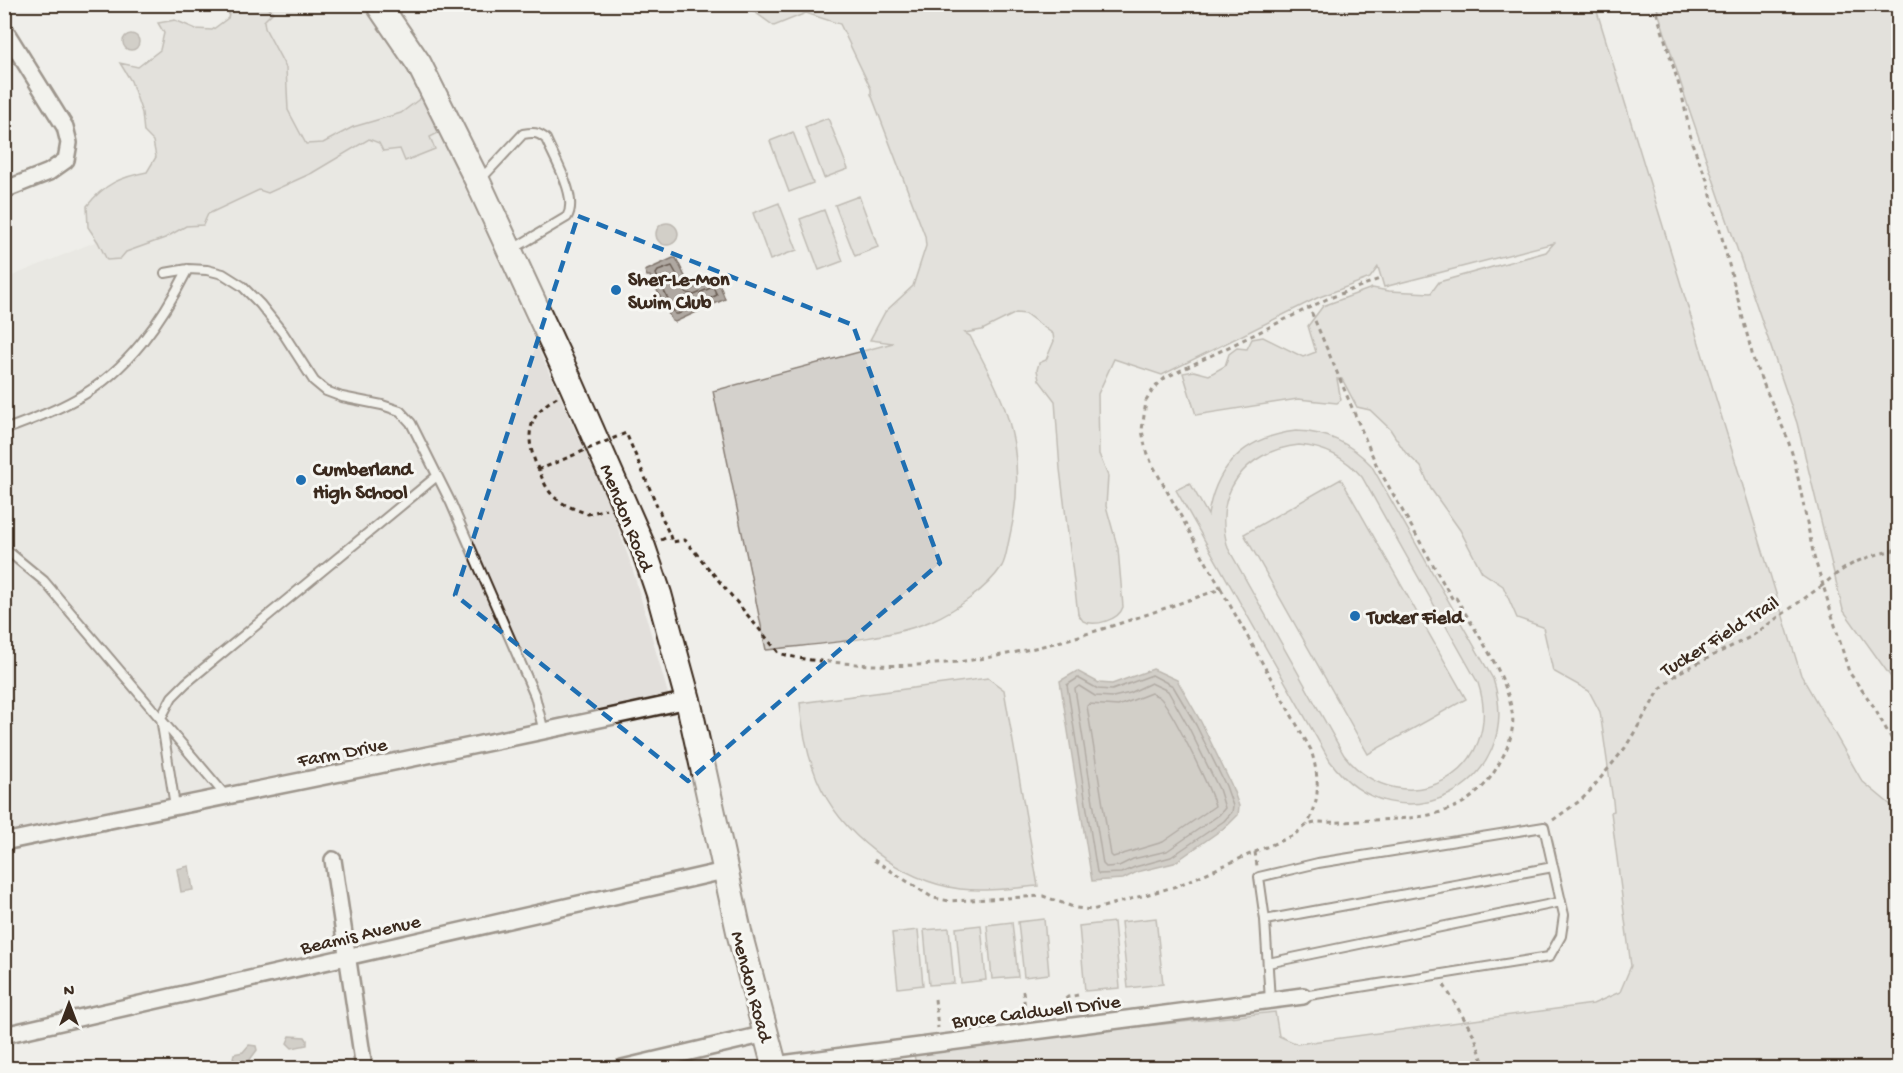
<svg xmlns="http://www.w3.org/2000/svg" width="1903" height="1073" font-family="'Gochi Hand',sans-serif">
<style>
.built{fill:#e2dfdb}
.green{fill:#d4d1cc;stroke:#887e75;stroke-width:1.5;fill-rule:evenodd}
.water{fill:#afa8a1;stroke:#81766d;stroke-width:1.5}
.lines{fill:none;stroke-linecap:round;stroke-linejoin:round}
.shore{stroke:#695c52;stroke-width:1.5}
.service-casing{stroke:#3b2a1e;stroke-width:12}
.minor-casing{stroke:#3b2a1e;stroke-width:20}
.primary-casing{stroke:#3b2a1e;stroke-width:28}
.path{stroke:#3b2a1e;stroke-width:3;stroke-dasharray:4.5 4.5;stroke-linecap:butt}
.service{stroke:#f6f6f2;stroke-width:8}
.minor{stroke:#f6f6f2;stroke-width:15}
.primary{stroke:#f6f6f2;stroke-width:24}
.path-bridge{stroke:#3b2a1e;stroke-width:3;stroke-dasharray:4.5 4.5;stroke-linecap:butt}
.marked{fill:none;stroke:#1f6fb2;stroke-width:4.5;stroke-dasharray:12 8;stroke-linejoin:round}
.poi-dot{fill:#1f6fb2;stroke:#f6f6f2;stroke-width:2}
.labels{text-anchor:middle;stroke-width:6;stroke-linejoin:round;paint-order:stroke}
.poi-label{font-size:20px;font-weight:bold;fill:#3b2a1e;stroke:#f6f6f2;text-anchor:start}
.street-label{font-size:20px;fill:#3b2a1e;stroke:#f6f6f2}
</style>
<rect width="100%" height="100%" fill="#efeeea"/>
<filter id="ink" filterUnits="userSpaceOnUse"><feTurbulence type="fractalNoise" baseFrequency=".0167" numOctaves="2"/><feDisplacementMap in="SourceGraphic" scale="12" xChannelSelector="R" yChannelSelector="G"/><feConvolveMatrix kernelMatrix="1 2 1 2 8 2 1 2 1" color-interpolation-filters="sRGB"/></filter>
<g filter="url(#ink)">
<path class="built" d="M265,5H376L430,91L401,113L353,127L323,143L306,144L288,110L286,68L265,28L264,21L273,12Z
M427,105L609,504L632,567L668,694L5,832V279Z"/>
<path class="green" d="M231,5H265L273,12L264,21L265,28L286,68L288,110L306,144L323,143L353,127L401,113L430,91L450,127L430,137L435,149L405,161L400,149L383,151L379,143L369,139L312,173L268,193L259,190L208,214L203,225L186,226L165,238L126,252L120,259L107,260L98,242L88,227L87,206C104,184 121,177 147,172L156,157L153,141L144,132L142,113L131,81L120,63L138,67L160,50L164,33L158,23L175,20L196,29L212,30L228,18Z
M745,5H1595L1801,675L1862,781L1898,811V1068H1724L1712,1061L1694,1064L1686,1068H1655L1647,1062L1634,1064L1622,1068H917L913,1051L1275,1012L1279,1036L1297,1044L1593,1004L1620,992L1631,966L1611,812L1614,811L1613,801L1600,712L1589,691L1553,671L1543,627L1517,618L1503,586L1482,572L1460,530L1431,489L1421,467L1405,452L1390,429L1370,410L1357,407L1342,379H1337L1341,400L1337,403L1298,399L1196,415L1183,373L1194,371L1209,375L1225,366L1229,354L1237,348L1247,349L1252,339L1263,337L1303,357L1316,352L1308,326L1323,306L1372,288L1389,291L1431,293L1439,282L1546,252L1554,243L1384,287L1378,267L1370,278L1317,298L1162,375L1114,359L1098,394L1099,454L1108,476L1106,506L1118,549L1123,607C1119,620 1095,627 1083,621L1078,614L1060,469L1055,401L1039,380L1037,370L1039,363L1046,360L1054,341L1053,334L1026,314L1016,313L982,330L965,333L970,336C982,359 995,382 1004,406C1020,450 1020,495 1009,540C1007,548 1006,559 1002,566C987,589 956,610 931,621C887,640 814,644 766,650L713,391L893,343L870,340L885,312L913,286L926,246L925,236L871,94V89L840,24L806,13L774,26Z
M1656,5H1898V687L1843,610L1797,423L1687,103Z
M828,118L848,169L824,178L805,127Z
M793,132L813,183L789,192L770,141Z
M859,196L878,247L855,256L835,205Z
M779,203L797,250L770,260L753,213Z
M824,210L843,261L819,270L800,219Z
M1296,431C1327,432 1350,443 1371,465L1493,679C1528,786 1396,852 1330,761L1176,490L1190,483L1208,515C1216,465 1246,437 1296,431ZM1299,445C1325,447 1345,457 1362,477L1478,683C1508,772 1403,829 1344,755L1228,548C1212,494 1244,451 1299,445Z
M1341,479L1466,699L1368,754L1244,534Z
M988,678L1004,690L1038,886C1013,888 986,892 960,889C901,881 840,834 817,779C807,754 802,729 800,703Z
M1156,918L1163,984L1128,988L1121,922Z
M1044,919L1049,974L1024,977L1018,922Z
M1012,922L1018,977L992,979L987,925Z
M1114,922L1120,988L1085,991L1079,926Z
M981,925L986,980L961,983L956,928Z
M949,928L954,983L929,985L924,930Z
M918,930L923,985L898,988L892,933Z"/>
<path class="water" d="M123 42a8 8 0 1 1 16 0a8 8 0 1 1-16 0Z
M656 234a11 11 0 1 1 22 0a11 11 0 1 1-22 0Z
M673,258H676L691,289L715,279L718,280L725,299L675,322L672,321L650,276H647L645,271Z
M1153,669L1177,680L1201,722L1231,784L1239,806L1238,815L1228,825L1174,863L1137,872L1123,879L1092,881L1060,681L1077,671L1099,683L1112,684Z
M189,866L193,890L181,892L177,869Z
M290,1036L305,1037L307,1040V1045L292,1048L287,1043Z
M249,1045L256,1046L257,1050L246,1065L236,1063L233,1058L234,1054L243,1052Z"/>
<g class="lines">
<path class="shore" d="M672,266L687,293L694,295L713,287L717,295L678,314H675L656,274L658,271Z
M1152,675L1173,686L1196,725L1226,786L1233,806L1232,812L1224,821L1171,857L1135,867L1121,873L1099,874L1097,872L1067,685L1078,678L1098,689L1112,690Z
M1151,683L1168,691L1189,728L1219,789L1225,808L1219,815L1167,851L1133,859L1119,866L1106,867L1103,864L1075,689L1079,686L1095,696L1113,697L1130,693Z
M1151,693C1152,694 1158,696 1159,697C1170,705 1211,790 1215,806L1163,842L1113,857L1111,855L1087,706L1089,704L1118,706Z"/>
<g class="service-casing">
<path id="service" d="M481,179L523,134C533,132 538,132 546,139C554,158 579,198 567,217L513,249
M165,273L188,269L207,270L223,274L242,286L260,304L283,333L314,381L326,391L342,397L382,405L400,411L411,423L451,503L535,696L544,732
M4,430C29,421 53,412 76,399C128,371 162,320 188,269
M4,548L44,581L225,795
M175,806L161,718L172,697L186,683L437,476
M1265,920L1553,867
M1268,963L1561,902
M1270,1001L1265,920L1259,877L1318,863L1544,827L1564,915L1561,936L1549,957L1303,996"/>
</g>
<g class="minor-casing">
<path id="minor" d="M4,29L65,127L69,143L66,160L49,172L4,190
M4,842C232,794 461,750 688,700
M333,860L364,1068
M4,1035L724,871
M774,1065L1303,996
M622,1068L766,1034"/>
</g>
<g class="primary-casing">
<path id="primary" d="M378,4L419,64L478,182L570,381L643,547L659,594L688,700L740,936L775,1068"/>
</g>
<path class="path" d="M1654,4L1682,95L1692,143L1707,180L1755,365L1787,437L1795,463L1814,557L1823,585C1849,562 1865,557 1898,549
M557,397C524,416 525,442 540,473C544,483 549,494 558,500C567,507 578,510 588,514L606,509
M661,540L670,536L672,542L685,540L779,653C804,661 830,662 856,664C991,674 1097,631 1221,589L1311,750C1319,776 1321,801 1307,825
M1221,589L1151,462L1145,446L1142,430L1146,401L1154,388L1165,378L1327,299L1382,278
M1553,820L1581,800L1590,791L1625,748L1661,688L1678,673L1752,636L1823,585L1849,672L1872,704L1898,750
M1255,852L1257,866
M874,860L933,898L950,901L1043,896L1076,908L1092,910L1177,886L1294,835L1307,825L1319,822C1337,823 1356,821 1374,820C1429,818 1473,815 1501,760C1509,746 1515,728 1512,712C1506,673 1476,632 1456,598L1453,600L1376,464L1310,309
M1444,985L1475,1037L1485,1068
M1023,991L1026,1019
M935,999L938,1028
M1059,1015L1062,1002L1068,997L1078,995"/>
<use href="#service" class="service"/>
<use href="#minor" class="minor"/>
<use href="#primary" class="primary"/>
<path class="path-bridge" d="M538,470L626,433L670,536"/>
</g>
</g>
<path d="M0 0H1903V1073H0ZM578,216L853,325L940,563L688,781L455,595Z" fill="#efeeea" fill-opacity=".55" fill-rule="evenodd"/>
<path class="marked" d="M578,216L853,325L940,563L688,781L455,595Z"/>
<g class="poi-dot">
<circle cx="616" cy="290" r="6"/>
<circle cx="301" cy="480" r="6"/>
<circle cx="1355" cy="616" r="6"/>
</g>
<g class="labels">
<g class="poi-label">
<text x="628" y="285">Sher-Le-Mon<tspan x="628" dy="23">Swim Club</tspan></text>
<text x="313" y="475">Cumberland<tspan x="313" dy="23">High School</tspan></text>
<text x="1367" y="623">Tucker Field</text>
</g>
<g class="street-label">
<text transform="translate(628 517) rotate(68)" y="7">Mendon Road</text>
<text transform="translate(1719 635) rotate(-32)" y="7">Tucker Field Trail</text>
<text transform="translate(342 751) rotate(-11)" y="7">Farm Drive</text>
<text transform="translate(360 933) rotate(-13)" y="7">Beamis Avenue</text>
<text transform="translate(753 986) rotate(75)" y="7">Mendon Road</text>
<text transform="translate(1036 1010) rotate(-7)" y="7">Bruce Caldwell Drive</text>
</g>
</g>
<rect width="1903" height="1073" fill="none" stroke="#f6f6f2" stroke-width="24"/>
<rect x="12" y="12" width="1879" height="1049" fill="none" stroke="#3b2a1e" stroke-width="2" filter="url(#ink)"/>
<g transform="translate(69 1004)" stroke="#f6f6f2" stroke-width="4.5" paint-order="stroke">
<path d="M0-4.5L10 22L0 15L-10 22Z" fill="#3b2a1e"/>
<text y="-9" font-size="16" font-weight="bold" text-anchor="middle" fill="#3b2a1e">N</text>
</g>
</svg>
